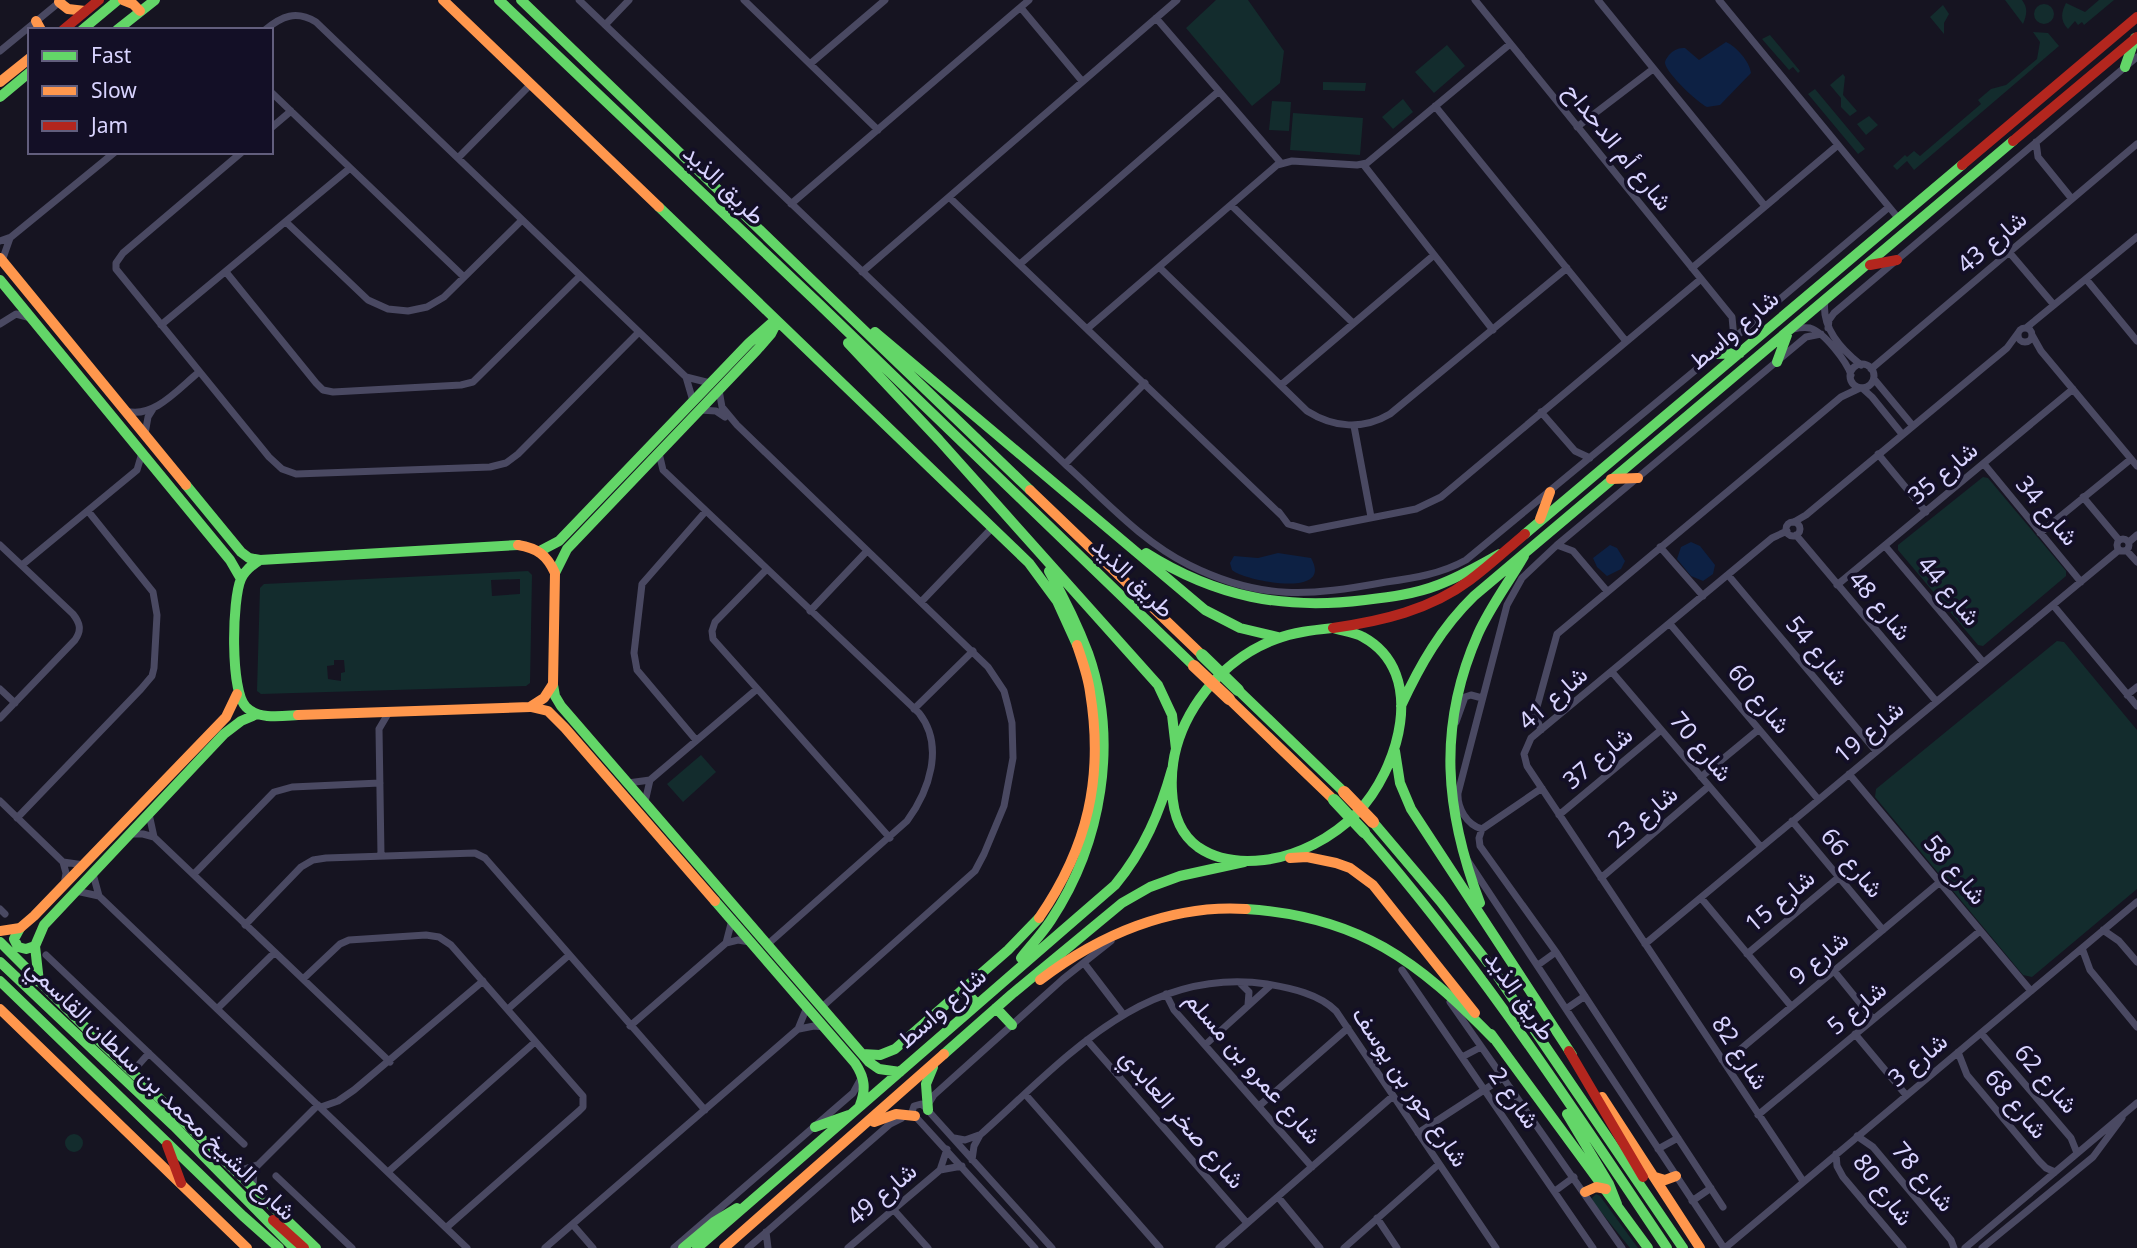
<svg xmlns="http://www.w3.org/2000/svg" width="2137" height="1248" font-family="'Noto Sans',Vazirmatn,sans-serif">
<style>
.green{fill:#132c2d;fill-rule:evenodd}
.water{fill:#0d2144}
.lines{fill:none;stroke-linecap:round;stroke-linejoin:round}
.street{stroke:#4a4962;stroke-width:7}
.fast{stroke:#63d668;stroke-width:10}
.slow{stroke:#ff974d;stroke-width:10}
.jam{stroke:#b3261e;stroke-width:10}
.fast-bridge{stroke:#63d668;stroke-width:12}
.slow-bridge{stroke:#ff974d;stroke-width:12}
.labels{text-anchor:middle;stroke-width:7;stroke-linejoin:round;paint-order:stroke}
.street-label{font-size:24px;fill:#d9d4ff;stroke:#130f26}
</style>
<rect width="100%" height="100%" fill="#161421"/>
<path class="green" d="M1216,0H1248L1284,51L1280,83L1252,106L1186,28Z
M2005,0H2022C2028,8 2027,14 2023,24Z
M2099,0H2114L2084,25L2082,22L2078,25L2075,21L2068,29C2060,20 2061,13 2066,3L2085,12Z
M2034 14a10 10 0 1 1 20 0a10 10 0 1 1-20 0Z
M1943,5L1949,14L1944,23V34L1930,17Z
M2033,32L2048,33L2059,46L1914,170L1907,161L1897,170L1893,166L1905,155L1907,157L1914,151L1920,156L1981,104L1978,100L1991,89L2006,85L2037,59L2040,42Z
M1770,35L1800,71L1798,73L1793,67L1789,70L1762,39Z
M1447,45L1465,66L1434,93L1415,72Z
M1843,74L1845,77L1843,95L1857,111L1850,116L1841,107V98L1830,85Z
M1323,82L1366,83L1365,91L1323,90Z
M1815,89L1865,149L1858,154L1808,94Z
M1403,99L1413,112L1393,129L1382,117Z
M1272,101L1291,102L1289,131L1269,130Z
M1293,113L1363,118L1360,155L1290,150Z
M1869,116L1878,125L1866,135L1857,124Z
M1983,477L1988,478L2066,571V576L1983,646L1978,645L1898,550V545Z
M528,571L532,575L530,683L526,686L261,694L257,691L260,588L264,584ZM520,579V594L492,596L491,580ZM334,660H344L345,672L341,673V681L328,679L327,666L334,665Z
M2057,641L2064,642L2137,730V889L2032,977L2023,975L1875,797L1876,789Z
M701,755L716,772L683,802L667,784Z
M65 1143a9 9 0 1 1 18 0a9 9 0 1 1-18 0Z
M1596,1194L1600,1196L1638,1248H1630L1593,1202L1592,1198Z"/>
<path class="water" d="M1726,42C1736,46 1750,62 1751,73L1720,105L1707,107C1698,103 1666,73 1665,63C1665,60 1668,56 1670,54C1675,49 1679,48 1685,48L1699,60Z
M1691,542L1700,546L1715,565L1713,574L1703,581L1691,576L1677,559L1681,547Z
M1610,545L1617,548L1625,561L1621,569L1607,576L1597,567L1593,558Z
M1278,553L1311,558C1335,600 1242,580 1232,570L1230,563L1234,556L1258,558Z"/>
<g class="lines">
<path class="street" d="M579,0C714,130 849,260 985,389C1012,415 1040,440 1067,466C1106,501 1141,541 1189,565C1261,601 1310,596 1386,582C1414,578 1441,574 1466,560L1715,354L1889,207
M744,0L878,130
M1475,0L1732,317L1734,338
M1598,0L1765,206
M1719,0L1899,219
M1021,8L1082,81
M1156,18L1281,163
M605,25L629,0
M265,30C282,16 296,10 316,22L686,377L693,401
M0,51L62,0
M810,64L885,0
M271,92L464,277
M1435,106L1625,340
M1577,127L1653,69
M271,128L291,111
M2036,142L2038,157L2072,199
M242,152L123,253L116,263V269L269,457L282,469L296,474L490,467L506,463L518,454L639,332
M458,158L530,85
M1363,164L1493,330
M949,197L1281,515
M791,204L1029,0
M1231,205L1353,323
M286,222L368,300L388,309L408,311L427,307L444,297L522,220
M0,241L11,237L115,152
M2009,252L2054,305
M2,261L10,238
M1020,264L1219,91
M1159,267L1307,411C1334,428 1363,430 1390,414L1567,268
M1692,268L1838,145
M226,272L316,383L323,390L333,392L461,385L473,382L580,276
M862,272L1177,0
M2086,279L2137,341
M1825,301C1821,327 1842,350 1861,365
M0,324L16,314L31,318
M161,325L350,168
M1088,328L1277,165L1292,161L1357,165L1367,163L1510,44
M1828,328L1829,320L1834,313L2137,57
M2026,328L2137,237
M2018 335a7 7 0 1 1 14 0a7 7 0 1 1-14 0Z
M1793,329C1798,328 1804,327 1810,328C1824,332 1847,362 1851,375
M2032,335L2041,351L2137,466
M1850 376a12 12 0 1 1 24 0a12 12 0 1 1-24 0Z
M1871,369L2137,144
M686,377L710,383
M1874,379L1913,426
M1281,385L1434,255
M1862,388L1872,397L1902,434
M719,390L722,407L737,425L988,667L1004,691L1008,706L1012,723L1013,758L1004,806L984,854L975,871L822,1007
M700,410L716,411L725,417
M126,411C154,419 179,388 199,372
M1541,412L1575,451L1590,458
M1354,426L1371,517
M145,434L148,417L153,409
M659,453L663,470L919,713C945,746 929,791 907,821L768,944
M1878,454L1926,512
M1065,464L1145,383
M1984,464L2081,582
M2083,497L2119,540
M1279,512L1288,524L1309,530L1416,509L1441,497L1701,279
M1794,522L1806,515L2007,348L2018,333
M1786 529a7 7 0 1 1 14 0a7 7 0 1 1-14 0Z
M1787,531L1772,538L1531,738L1524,754L1527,766L1803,1181
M2040,533L2131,459
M1796,535L1936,701
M2117 545a6 6 0 1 1 12 0a6 6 0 1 1-12 0Z
M2129,542L2137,535
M0,545L73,614C80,623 82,630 75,640L0,718
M1557,545L1573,551L1607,591
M1885,546L1983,662
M1660,547L1703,596
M2127,551L2137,562
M22,565L137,470L142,453
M766,570L715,622L712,631L713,639L890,838
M1728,575L1876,751
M1837,585L2073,389
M921,602L992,528
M2053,605L2137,706
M810,611L867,551
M1670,624L1818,799
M1612,672L1761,847
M0,689L15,703
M2127,695L2137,687
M914,709L973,651
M1456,722L1465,697L1471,695L1482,698
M1541,730L1535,714L1557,634L1841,397L1860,388
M696,740L637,670L634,653L642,584L705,512
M1849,774L2031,991
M1701,777L1758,730
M628,783L650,780L757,689
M0,801L63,862L66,873L64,885
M645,802L650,780
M149,814L154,837L390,1062
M1559,815L1661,730
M17,818L141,689L152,676L154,668L157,615L153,592L88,511
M1792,821L1883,930
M1482,829C1467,825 1457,808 1458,793L1507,605L1522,578L1557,545L1806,337L1821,334
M1482,829L1479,838L1480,846L1556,952L1723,1207
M1482,829L1542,788
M131,834H143L154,837
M381,855L379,729L389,712
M1466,858L1724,1248
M63,862L84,865
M93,874L99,896
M194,874L274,792L292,787L380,783
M1601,878L1709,786
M76,891L99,896L467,1248
M1701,898L1791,1006
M0,909L5,914
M245,925L301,867L313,860L326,858L475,853L485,858L705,1110
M2103,930L2119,941L2137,962
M726,943L732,920
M1645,944L2119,550
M2082,948L2090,970L2137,1027
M1747,954L1839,877
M46,955L244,1144
M1084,963L1123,1014
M1538,965L1556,952
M1402,970L1593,1248
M1834,971L1873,1019
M303,979L340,944L349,940L426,935L439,937L451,945L583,1096V1107L579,1111L447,1227
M1240,983L1249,992L1248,1005
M1166,994L1174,1010L1312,1167
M1450,1002L1622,1248
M218,1008L274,953
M508,1009L568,956
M1566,1009L1585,996
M630,1026L726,943L738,940L750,942
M799,1029L814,1026L825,1027
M1981,1033L2071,1138L2077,1153
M1855,1034L1906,1095
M1087,1040L1247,1223
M1205,1045L1271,985
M1958,1052L1967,1075L2039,1161L2046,1168L2055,1172
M1462,1057L1481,1047
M1722,1060L1736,1053L1940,882
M133,1071L149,1053
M1025,1094L1160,1248
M929,1103L934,1095L1063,979L1111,941
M1259,1106L1348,1028
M321,1107L338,1101L354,1090L483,981
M1758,1115L1980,931
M1418,1133L1504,1077
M1857,1136L1873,1147L1951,1240L1954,1248
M954,1138L965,1140L979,1135
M1658,1149L1678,1138
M1836,1154L1837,1166L1843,1177L1903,1248
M972,1160L974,1146L980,1135C1064,1060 1143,966 1267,984C1291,988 1319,994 1336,1011L1496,1248
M232,1168L241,1170L257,1165
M940,1170L947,1149
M389,1171L535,1042
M276,1176L352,1248
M253,1188L254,1169L318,1105
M1555,1191L1574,1177
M1278,1197L1320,1248
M1692,1201L1711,1188
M893,1209L928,1248
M1377,1218L1397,1248
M573,1225L593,1248
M766,1232L768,1248
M545,1248L798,1029L807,1007
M674,1248L853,1093L863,1075
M748,1248L890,1124L902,1118
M848,1248L940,1170L962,1166
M1035,1248L915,1116L912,1112L914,1106L921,1104L924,1106L1052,1248
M1219,1248L1393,1096
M1344,1248L1439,1164
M1725,1248L2137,902
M1965,1248L2137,1103
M1982,1248L2093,1157L2122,1118"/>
<path class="fast" d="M499,0L818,303L1194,666
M521,0L1030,490
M82,30L118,0
M117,30L155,0
M2125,67L2135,38
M0,97L30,72
M659,207L1029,563L1057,601L1077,645
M0,280L230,560L241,579
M875,332L1205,610L1240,628L1278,637
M848,343L939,440L1158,685L1172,715L1176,749
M1715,354L1740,353
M1777,362L1787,335
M186,485L241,552L249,558L260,560
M1525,534L1962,165
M540,551L559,541L749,343L775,320
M1146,553C1216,597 1283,610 1365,600C1390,597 1415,594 1438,585C1460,577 1480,565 1500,554
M555,573L567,549L757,350L771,334L777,322
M1333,628C1343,631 1355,632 1363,637C1429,673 1398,771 1357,813C1332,838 1298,856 1264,860C1240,863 1217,860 1198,847C1180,834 1173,812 1172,791C1168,725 1215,662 1276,639C1294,632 1314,630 1333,628Z
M553,685L555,696L561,706L869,1062L879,1069L900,1072
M1238,690L1344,792
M1401,706C1420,665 1441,628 1474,596L2013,141
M298,715C282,716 259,720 246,707C230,691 232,599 241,579C245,570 252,565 260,560L518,545
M1395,751L1400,783L1411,809L1572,1055
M1373,822L1440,901L1492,968L1683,1248
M1364,832C1477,962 1571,1105 1667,1248
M715,901L855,1063C865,1078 866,1089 860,1105
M1480,903C1445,811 1437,727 1478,634C1490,607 1509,582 1524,556
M1246,909C1359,916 1418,961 1494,1039
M20,928L14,939L18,947L26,949L35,946
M0,942L87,1029L316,1248
M1021,958C1031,945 1042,934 1051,920C1102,843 1119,741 1088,653C1077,624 1064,598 1049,571
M0,962L174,1126L294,1248
M0,981L243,1216L279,1248
M39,982L35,946L44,925L224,734L241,721L257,714
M963,989L977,1004
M996,1008L1012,1025
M1491,1034L1648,1248
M862,1054L880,1055L895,1049L1008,950L1039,918
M944,1054L1012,994L1122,903L1150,887L1180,876L1244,862
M928,1110L926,1084L933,1067
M1567,1114L1609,1184L1617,1204
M815,1127L849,1115
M683,1248L714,1222L737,1208
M697,1248L1115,885C1144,850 1160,812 1172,769"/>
<path class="slow" d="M123,0L133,4L140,11
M443,0L659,207
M59,2L68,9L85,11
M36,21L41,30
M0,82L30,58
M0,258L186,485
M1611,479L1638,478
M1030,490L1202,655
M1540,519L1550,492
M1229,699L1334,800
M531,707L548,711L565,728L715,901
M298,715L530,707L544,698L553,684L555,573C547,555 537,548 518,545
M1290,858L1307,857L1336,863L1350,868L1373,885L1475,1013
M1039,918C1088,847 1104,777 1090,692C1088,676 1082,660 1077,645
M0,931L20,928L34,916L226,717L237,694
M1040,980C1099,935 1171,904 1246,909
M0,1009L247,1248
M1602,1097L1700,1248
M874,1122L896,1114L915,1116
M1655,1177L1665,1180L1676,1176
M1585,1192L1596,1187L1606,1189
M724,1248L944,1054"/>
<path class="jam" d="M63,30L99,0
M2013,141L2137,37
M1962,165L2137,17
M1870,265L1897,260
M1333,628C1382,621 1430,610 1470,580C1489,566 1507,549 1525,534
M1569,1051L1643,1177
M167,1145L181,1183
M273,1220L304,1248"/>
<path class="fast-bridge" d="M1202,655L1238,690
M1334,800L1364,832"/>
<path class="slow-bridge" d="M1194,666L1229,699
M1344,792L1373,822"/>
</g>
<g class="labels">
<g class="street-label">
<text transform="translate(1618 147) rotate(51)" y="8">شارع أم الدحداح</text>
<text transform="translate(724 185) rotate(44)" y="8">طريق الذيد</text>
<text transform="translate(1992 242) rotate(-40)" y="8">شارع 43</text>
<text transform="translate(1734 330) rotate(-40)" y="8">شارع واسط</text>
<text transform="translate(1943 473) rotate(-40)" y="8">شارع 35</text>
<text transform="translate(2047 511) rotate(50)" y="8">شارع 34</text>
<text transform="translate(1133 578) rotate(44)" y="8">طريق الذيد</text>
<text transform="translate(1949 591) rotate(50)" y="8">شارع 44</text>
<text transform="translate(1880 606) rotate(50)" y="8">شارع 48</text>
<text transform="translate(1817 651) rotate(50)" y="8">شارع 54</text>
<text transform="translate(1553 698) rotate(-41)" y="8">شارع 41</text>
<text transform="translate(1759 699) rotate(50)" y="8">شارع 60</text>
<text transform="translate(1869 732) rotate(-40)" y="8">شارع 19</text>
<text transform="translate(1701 747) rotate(50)" y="8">شارع 70</text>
<text transform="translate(1598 758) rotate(-40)" y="8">شارع 37</text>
<text transform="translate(1643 817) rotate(-40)" y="8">شارع 23</text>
<text transform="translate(1852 863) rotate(50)" y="8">شارع 66</text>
<text transform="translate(1955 870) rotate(50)" y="8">شارع 58</text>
<text transform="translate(1780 901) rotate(-40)" y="8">شارع 15</text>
<text transform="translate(1819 958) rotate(-40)" y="8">شارع 9</text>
<text transform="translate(1520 996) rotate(55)" y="8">طريق الذيد</text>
<text transform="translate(942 1008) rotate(-41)" y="8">شارع واسط</text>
<text transform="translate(1857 1008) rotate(-40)" y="8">شارع 5</text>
<text transform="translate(1740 1053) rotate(57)" y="8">شارع 82</text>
<text transform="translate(1918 1060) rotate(-40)" y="8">شارع 3</text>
<text transform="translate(1253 1068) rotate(49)" y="8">شارع عمرو بن مسلم</text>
<text transform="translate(2046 1079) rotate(49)" y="8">شارع 62</text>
<text transform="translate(1410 1087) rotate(56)" y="8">شارع حور بن يوسف</text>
<text transform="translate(161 1090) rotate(44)" y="8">شارع الشيخ محمد بن سلطان القاسمي</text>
<text transform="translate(1514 1098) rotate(55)" y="8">شارع 2</text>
<text transform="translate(2016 1104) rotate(50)" y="8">شارع 68</text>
<text transform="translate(1182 1119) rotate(49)" y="8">شارع صخر العابدي</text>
<text transform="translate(1923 1177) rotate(50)" y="8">شارع 78</text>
<text transform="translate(1883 1190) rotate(53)" y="8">شارع 80</text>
<text transform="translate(882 1194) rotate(-40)" y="8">شارع 49</text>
</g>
</g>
<rect x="28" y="28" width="245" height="126" fill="#130f26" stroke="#625e7d" stroke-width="2"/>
<rect x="42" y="51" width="35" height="10" fill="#63d668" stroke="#625e7d" stroke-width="2"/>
<text x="91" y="63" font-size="21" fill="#d9d4ff">Fast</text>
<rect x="42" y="86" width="35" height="10" fill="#ff974d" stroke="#625e7d" stroke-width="2"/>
<text x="91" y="98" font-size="21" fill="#d9d4ff">Slow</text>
<rect x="42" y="121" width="35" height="10" fill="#b3261e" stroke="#625e7d" stroke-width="2"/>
<text x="91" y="133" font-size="21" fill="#d9d4ff">Jam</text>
</svg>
